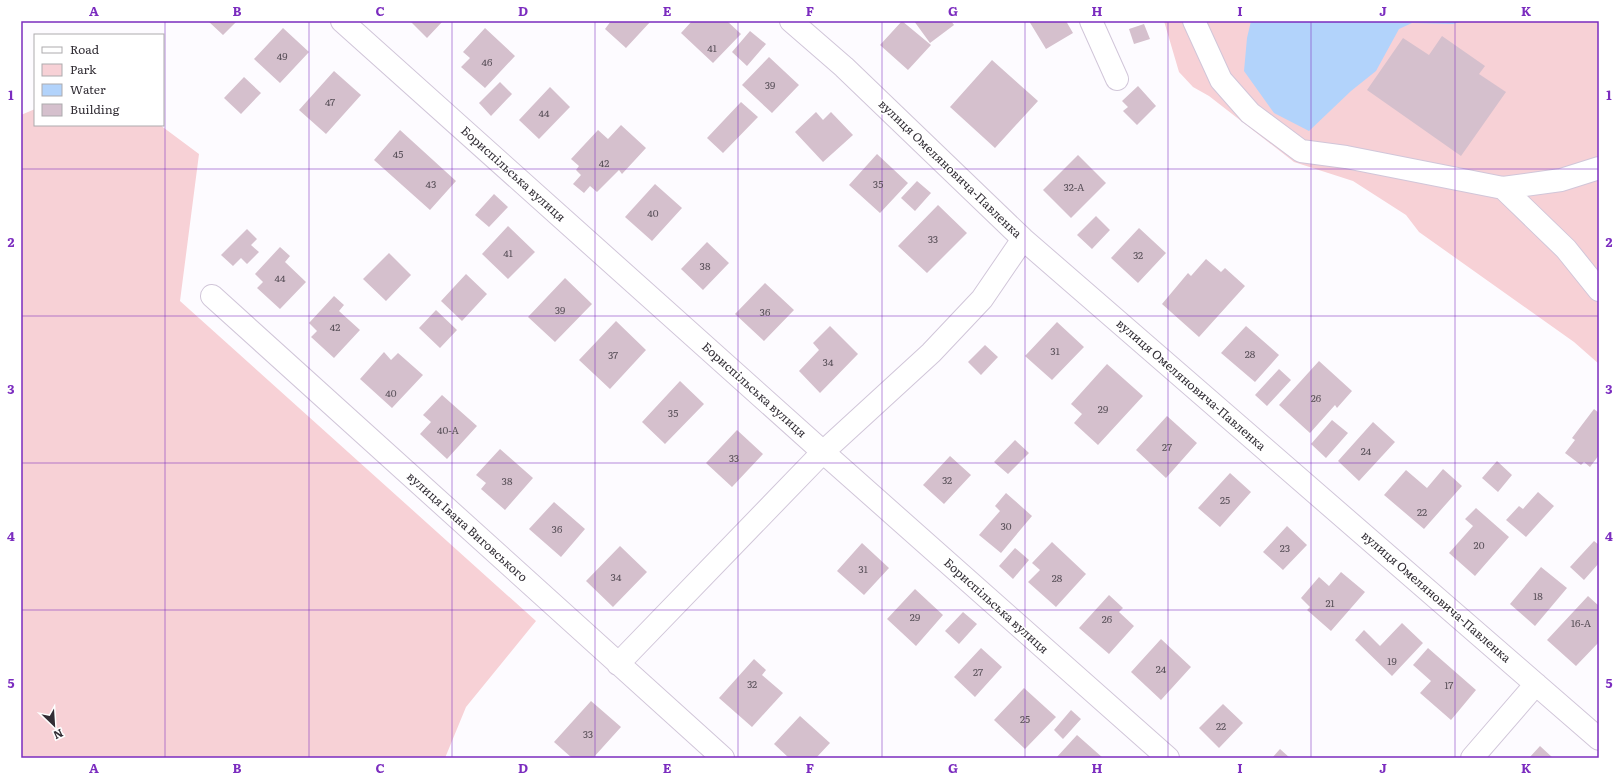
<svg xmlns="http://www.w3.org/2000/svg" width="1620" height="779" font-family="Literata,serif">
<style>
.green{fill:#f7d1d6}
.water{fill:#b2d3fb}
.building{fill:#d5c0cd}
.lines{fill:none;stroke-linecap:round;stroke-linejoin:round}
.minor-casing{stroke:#d1c6d9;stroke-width:24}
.minor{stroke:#fff;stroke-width:22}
.grid{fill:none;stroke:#7b2cbf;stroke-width:1;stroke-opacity:0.55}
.labels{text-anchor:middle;stroke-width:3;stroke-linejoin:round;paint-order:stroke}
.number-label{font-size:10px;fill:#5b525b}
.street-label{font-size:12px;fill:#322e35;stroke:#fff}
.neatline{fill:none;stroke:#7b2cbf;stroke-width:1.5}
.grid-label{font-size:13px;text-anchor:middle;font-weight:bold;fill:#7b2cbf}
</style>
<rect width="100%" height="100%" fill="#fdfbff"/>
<path class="green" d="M1164,21H1599V364L1574,342L1419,232L1406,215L1353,181L1294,162L1209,96L1193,87L1179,72Z
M35,109V125H160L199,154L180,301L536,621L466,707L445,758H21V115Z"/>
<path class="water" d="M1251,21H1465L1453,24L1412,23L1399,29L1376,71L1351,91L1309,131L1274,113L1244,71L1247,38Z"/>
<path class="building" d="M208,21H237L223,35Z
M410,21H443L427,38Z
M611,21H651L626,48L605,29Z
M692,21H727L741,34L713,63L681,33Z
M902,21L931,45L908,70L880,45Z
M914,21H951L954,25L930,43Z
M1029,21H1066L1073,33L1046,49Z
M1144,24L1150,39L1134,44L1129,29Z
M283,28L309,52L280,83L254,59Z
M485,28L515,56L485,88L461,67L470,58L463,52Z
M750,31L766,44L747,66L732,52Z
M1442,36L1485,66L1479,74L1506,92L1461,156L1367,90L1403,38L1429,55Z
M769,57L799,85L772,113L742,85Z
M992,60L1038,101L995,148L950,107Z
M334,71L361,95L326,134L299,110Z
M244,77L261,93L241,114L224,98Z
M500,82L512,94L491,116L479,103Z
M1138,86L1156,106L1137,125L1123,111L1128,107L1122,101Z
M550,87L570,107L539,139L519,120Z
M741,102L758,117L723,153L707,138Z
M816,112L823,120L831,112L853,135L823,162L795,132Z
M621,125L646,148L622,174L619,170L597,192L590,186L584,193L573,184L581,175L576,170L579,166L571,159L598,130L608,139Z
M400,130L456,181L430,210L374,160Z
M877,154L908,183L880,213L849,185Z
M1078,155L1106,183L1071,218L1043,190Z
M917,181L931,193L915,211L901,198Z
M655,184L682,208L652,241L625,217Z
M494,194L508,207L489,227L475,215Z
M938,205L967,233L927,273L898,246Z
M1096,216L1110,230L1092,249L1077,235Z
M508,226L535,252L508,279L482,254Z
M1139,228L1166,253L1138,283L1111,258Z
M247,229L257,239L251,245L259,252L247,264L241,258L233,266L221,255Z
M707,242L729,263L703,290L681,269Z
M280,247L290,256L285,262L306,282L280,309L257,288L263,282L255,274Z
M389,253L411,275L386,301L363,279Z
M1206,259L1221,272L1225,268L1245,286L1199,337L1162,304L1188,273L1191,276Z
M466,274L487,294L462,321L441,301Z
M565,278L592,304L555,342L528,317Z
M765,283L794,310L764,341L735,314Z
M334,296L344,305L339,311L360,330L334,358L311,337L317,331L309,323Z
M436,310L457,330L440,348L419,328Z
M616,321L646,350L610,389L579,360Z
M1057,322L1084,347L1052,380L1025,356Z
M830,326L858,354L820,393L799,371L819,350L813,343Z
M1246,326L1279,355L1255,382L1221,353Z
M985,345L998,357L981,375L968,362Z
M384,352L391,360L398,353L423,375L392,408L360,379Z
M1319,361L1352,391L1337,408L1335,405L1310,433L1279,405Z
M1107,364L1143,396L1098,445L1074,423L1082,414L1071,404Z
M1279,369L1291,380L1267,406L1255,395Z
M680,381L704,404L665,444L642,422Z
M442,395L477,426L447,459L420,434L431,422L423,415Z
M1594,409L1599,413V455L1590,467L1584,462L1581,465L1565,453L1575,440L1572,438Z
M1167,416L1197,443L1166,478L1136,450Z
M1332,420L1348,433L1326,458L1311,444Z
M1373,422L1395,442L1359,481L1338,461Z
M737,430L763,454L732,487L706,463Z
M1015,440L1029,453L1008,474L994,462Z
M500,449L533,478L505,510L481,489L486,483L476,475Z
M950,456L971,475L944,504L923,485Z
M1497,461L1512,475L1498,492L1482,478Z
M1443,469L1462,486L1424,529L1384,495L1406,470L1427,488Z
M1230,473L1251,492L1220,527L1198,508Z
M1538,492L1554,506L1526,537L1506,520L1519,506L1523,509Z
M1006,493L1032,516L1001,553L979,535L1000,511L995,506Z
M554,502L585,529L561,557L529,529Z
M1476,508L1509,537L1475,576L1449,553L1473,526L1465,519Z
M1287,526L1307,545L1283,570L1263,552Z
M1594,541L1599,545V563L1584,580L1570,567Z
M1052,542L1086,574L1056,607L1028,582L1040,570L1032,563Z
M862,543L889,568L864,595L837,571Z
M620,546L647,572L613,607L586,581Z
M1015,548L1029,560L1013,579L999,566Z
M1541,567L1567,588L1535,626L1510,604Z
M1341,572L1365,592L1331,631L1307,610L1310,607L1301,598L1319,577L1329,586Z
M915,589L943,615L916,646L887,619Z
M1109,595L1123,608L1119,612L1134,626L1109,654L1079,628Z
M1588,596L1599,606V642L1576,666L1547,640Z
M963,612L977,624L959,644L945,631Z
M1402,623L1423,643L1392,676L1355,640L1364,630L1380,646Z
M1161,639L1191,667L1161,700L1131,672Z
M981,648L1002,667L975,697L954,677Z
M1428,648L1476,690L1451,720L1420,693L1431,681L1413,665Z
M754,659L766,670L762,675L783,693L752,727L719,698Z
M1024,688L1056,717L1025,749L994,720Z
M591,701L621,727L593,758H572L554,742Z
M1223,704L1243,723L1219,748L1199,728Z
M1071,710L1081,719L1063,739L1054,730Z
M800,716L830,743L816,758H789L774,744Z
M1077,735L1103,758H1056Z
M1540,746L1553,758H1529Z
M1280,749L1290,758H1272Z"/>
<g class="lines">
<g class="minor-casing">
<path id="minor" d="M342,21L823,452L1168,758
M791,21L844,67L1023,239L1599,739
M1091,21L1117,79
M1194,21L1221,80L1250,113L1301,151L1346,157L1503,188L1566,249L1599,290
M1503,188L1561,180L1599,168
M212,296L723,758
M618,664L823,452L931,353L982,299L1023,239
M1472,758L1536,684"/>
</g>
<use href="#minor" class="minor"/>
</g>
<path class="grid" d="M165,21V758M309,21V758M452,21V758M595,21V758M738,21V758M882,21V758M1025,21V758M1168,21V758M1311,21V758M1455,21V758M21,169H1599M21,316H1599M21,463H1599M21,610H1599"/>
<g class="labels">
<g class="number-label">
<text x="712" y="52">41</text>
<text x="282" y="60">49</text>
<text x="487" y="66">46</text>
<text x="770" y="89">39</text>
<text x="330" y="106">47</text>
<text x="544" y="117">44</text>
<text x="398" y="158">45</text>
<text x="604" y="167">42</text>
<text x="431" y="188">43</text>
<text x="878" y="188">35</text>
<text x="1074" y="191">32-А</text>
<text x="653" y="217">40</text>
<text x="933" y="243">33</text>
<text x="508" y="257">41</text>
<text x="1138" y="259">32</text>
<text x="705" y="270">38</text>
<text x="280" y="282">44</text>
<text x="560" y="314">39</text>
<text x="765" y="316">36</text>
<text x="335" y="331">42</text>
<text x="1055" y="355">31</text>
<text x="1250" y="358">28</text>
<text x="613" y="359">37</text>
<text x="828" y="366">34</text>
<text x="391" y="397">40</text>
<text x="1316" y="402">26</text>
<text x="1103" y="413">29</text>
<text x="673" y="417">35</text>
<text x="448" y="434">40-А</text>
<text x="1167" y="451">27</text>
<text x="1366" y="455">24</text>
<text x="734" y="462">33</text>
<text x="947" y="484">32</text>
<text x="507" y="485">38</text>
<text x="1225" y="504">25</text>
<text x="1422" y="516">22</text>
<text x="1006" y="530">30</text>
<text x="557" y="533">36</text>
<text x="1479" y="549">20</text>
<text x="1285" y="552">23</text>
<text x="863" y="573">31</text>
<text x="616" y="581">34</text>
<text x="1057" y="582">28</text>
<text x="1538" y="600">18</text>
<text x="1330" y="607">21</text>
<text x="915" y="621">29</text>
<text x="1107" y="623">26</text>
<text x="1581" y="627">16-А</text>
<text x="1392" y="665">19</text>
<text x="1161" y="673">24</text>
<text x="978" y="676">27</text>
<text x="752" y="688">32</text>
<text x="1449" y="689">17</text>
<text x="1025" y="723">25</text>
<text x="1221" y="730">22</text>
<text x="588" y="738">33</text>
</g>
<g class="street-label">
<text transform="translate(950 169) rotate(44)" y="4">вулиця Омеляновича-Павленка</text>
<text transform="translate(513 174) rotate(42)" y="4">Бориспільська вулиця</text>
<text transform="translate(1191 385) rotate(41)" y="4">вулиця Омеляновича-Павленка</text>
<text transform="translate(754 390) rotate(42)" y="4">Бориспільська вулиця</text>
<text transform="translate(467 527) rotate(42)" y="4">вулиця Івана Виговського</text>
<text transform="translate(1436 597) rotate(41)" y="4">вулиця Омеляновича-Павленка</text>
<text transform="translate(996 606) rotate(42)" y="4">Бориспільська вулиця</text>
</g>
</g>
<rect width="1620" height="779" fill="none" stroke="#ffffff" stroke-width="44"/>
<rect x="34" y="34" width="130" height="92" fill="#ffffff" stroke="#adabae"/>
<rect x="42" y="47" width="20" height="6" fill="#ffffff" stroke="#adabae"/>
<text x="70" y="54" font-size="12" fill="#322e35">Road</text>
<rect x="42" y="64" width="20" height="12" fill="#f7d1d6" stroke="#adabae"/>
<text x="70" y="74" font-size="12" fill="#322e35">Park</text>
<rect x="42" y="84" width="20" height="12" fill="#b2d3fb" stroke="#adabae"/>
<text x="70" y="94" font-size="12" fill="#322e35">Water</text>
<rect x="42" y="104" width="20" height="12" fill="#d5c0cd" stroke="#adabae"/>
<text x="70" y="114" font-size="12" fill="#322e35">Building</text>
<g transform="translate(54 725) rotate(155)" stroke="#ffffff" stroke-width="3" paint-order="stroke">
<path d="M0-3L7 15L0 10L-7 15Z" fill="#322e35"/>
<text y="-6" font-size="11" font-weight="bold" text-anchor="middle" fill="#322e35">N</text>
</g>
<rect x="22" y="22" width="1576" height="735" class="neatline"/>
<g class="grid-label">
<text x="94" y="16">A</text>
<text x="237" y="16">B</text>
<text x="380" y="16">C</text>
<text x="523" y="16">D</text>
<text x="667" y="16">E</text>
<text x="810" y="16">F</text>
<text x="953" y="16">G</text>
<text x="1097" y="16">H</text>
<text x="1240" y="16">I</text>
<text x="1383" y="16">J</text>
<text x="1526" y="16">K</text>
<text x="11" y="100">1</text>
<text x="1609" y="100">1</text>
<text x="11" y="247">2</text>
<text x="1609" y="247">2</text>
<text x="11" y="394">3</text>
<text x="1609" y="394">3</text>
<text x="11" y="541">4</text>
<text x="1609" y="541">4</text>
<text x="11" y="688">5</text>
<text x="1609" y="688">5</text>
<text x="94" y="773">A</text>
<text x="237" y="773">B</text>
<text x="380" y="773">C</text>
<text x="523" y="773">D</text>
<text x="667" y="773">E</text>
<text x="810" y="773">F</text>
<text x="953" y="773">G</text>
<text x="1097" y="773">H</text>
<text x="1240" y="773">I</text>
<text x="1383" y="773">J</text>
<text x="1526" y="773">K</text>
</g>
</svg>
